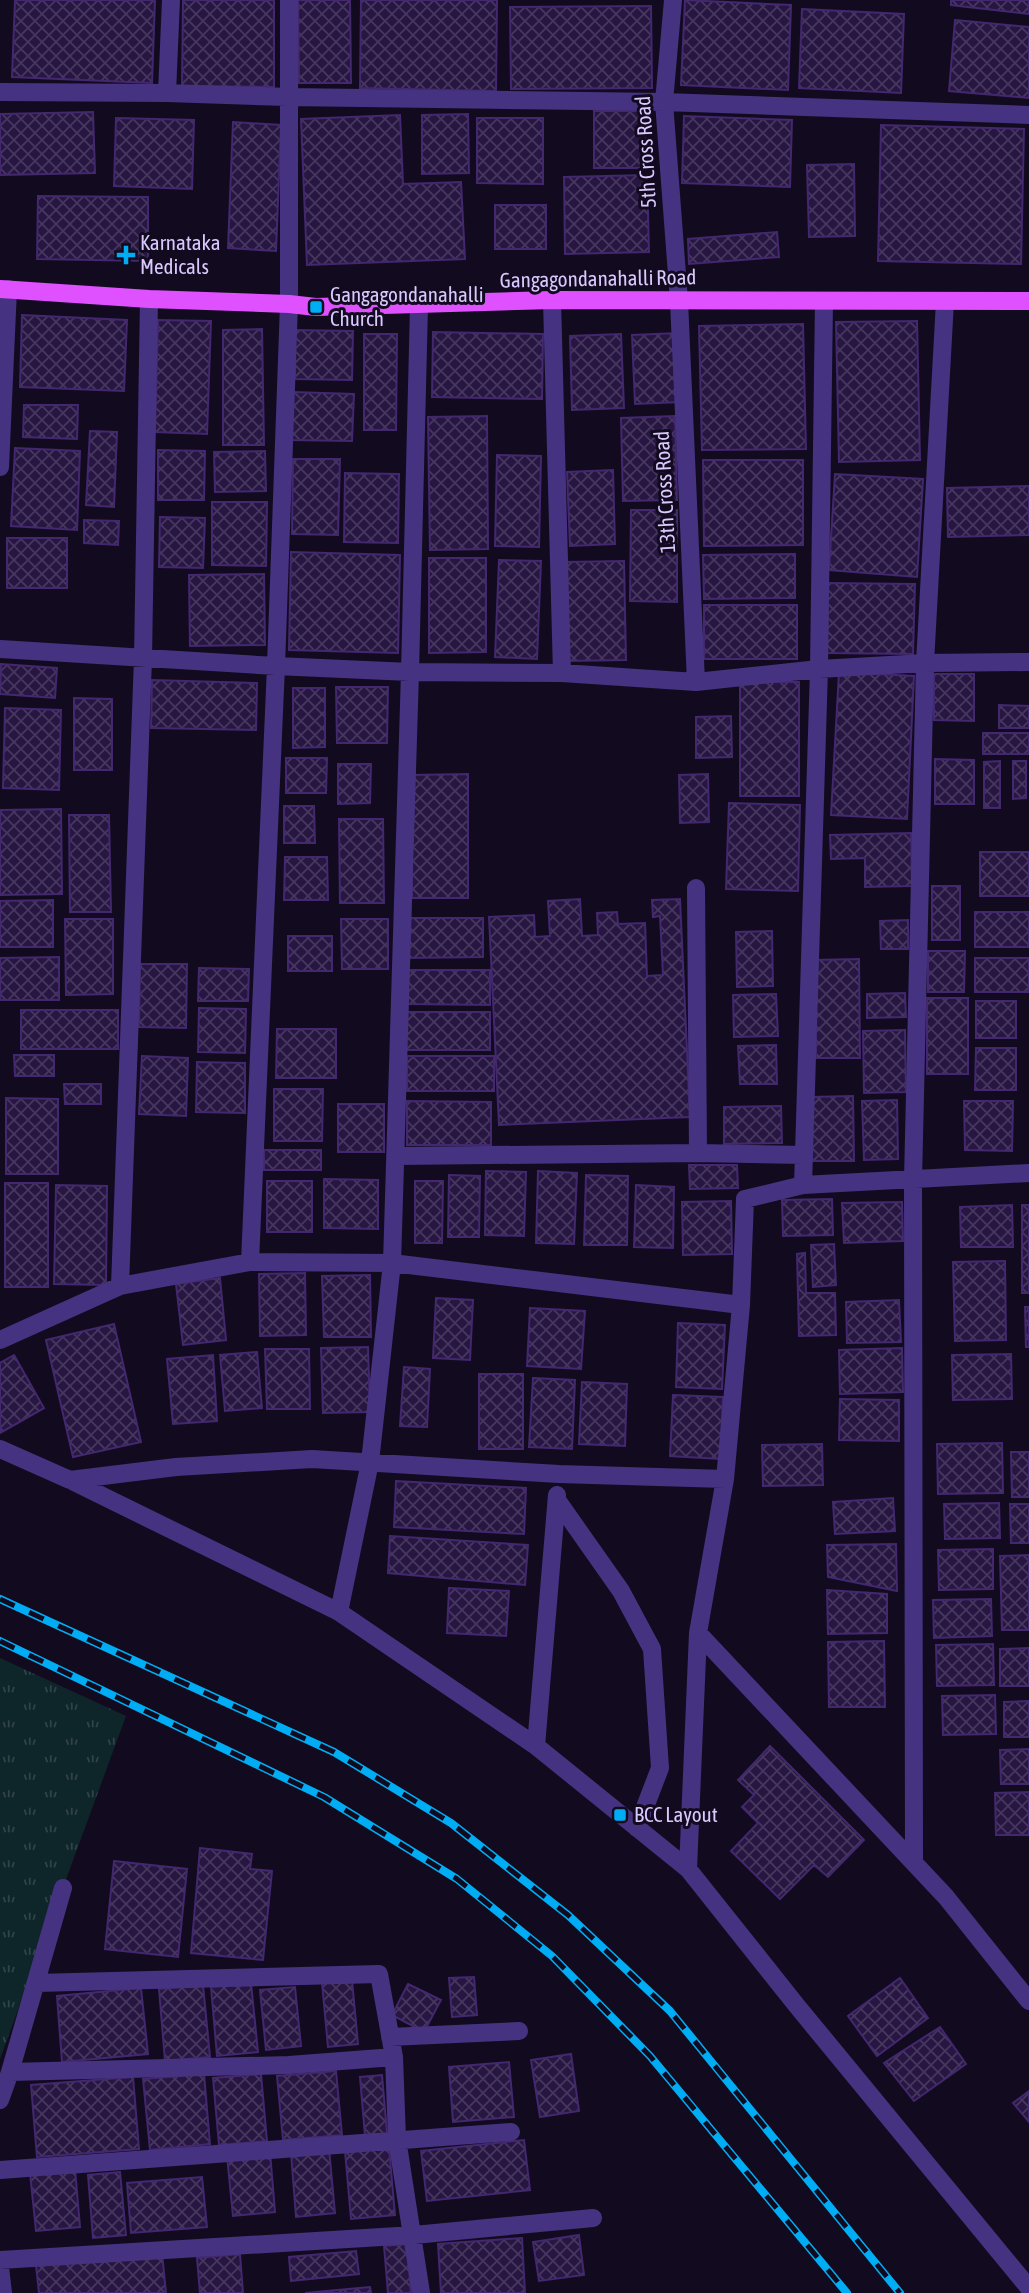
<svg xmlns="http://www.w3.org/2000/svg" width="1029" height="2293" font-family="'Asap Condensed',sans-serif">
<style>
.grass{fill:url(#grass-tufts)}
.building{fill:url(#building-cross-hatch);stroke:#43276f;stroke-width:2}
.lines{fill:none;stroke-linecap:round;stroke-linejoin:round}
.minor{stroke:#453381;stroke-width:18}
.major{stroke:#df50ff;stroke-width:18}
.rail-casing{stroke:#00adf4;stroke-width:8}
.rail{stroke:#120b1f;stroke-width:5;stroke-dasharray:16;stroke-linecap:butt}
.poi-dot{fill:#00adf4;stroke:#120b1f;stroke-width:2.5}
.labels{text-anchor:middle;stroke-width:6;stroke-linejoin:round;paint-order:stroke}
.street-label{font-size:21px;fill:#dac9ff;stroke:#120b1f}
.poi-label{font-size:21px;fill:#dac9ff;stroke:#120b1f;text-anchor:start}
</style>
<defs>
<pattern id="grass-tufts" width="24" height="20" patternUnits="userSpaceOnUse" patternTransform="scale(1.75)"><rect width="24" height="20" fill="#0e252a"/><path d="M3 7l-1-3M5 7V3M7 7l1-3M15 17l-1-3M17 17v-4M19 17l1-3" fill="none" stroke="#30434a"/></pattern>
<pattern id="building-cross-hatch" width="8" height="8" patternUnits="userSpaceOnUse" patternTransform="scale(1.75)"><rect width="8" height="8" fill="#271641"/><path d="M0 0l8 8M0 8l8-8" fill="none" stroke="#46375e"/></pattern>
</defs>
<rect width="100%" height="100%" fill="#120b1f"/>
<path class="grass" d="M0,1658L126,1716L0,2059Z"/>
<path class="building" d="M15,0H155L152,83L12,77Z
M183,0H274V87L182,86Z
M298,0H350L351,83H299Z
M361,0H497L496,91L360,88Z
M685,0L791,5L788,90L681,85Z
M951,0H1029V14L951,5Z
M651,6L652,88L511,89L510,7Z
M802,9L904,14L901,93L799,88Z
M955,20L1029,27V98L949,91Z
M594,111H646V168H594Z
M93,112L95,173L0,175V114Z
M468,114L469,173L422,174V115Z
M400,115L403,184L461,182L465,259L307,265L301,119Z
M684,116L792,120L790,187L682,183Z
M116,118L194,120L192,189L114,186Z
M477,118H543V184L477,183Z
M233,122L281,125L276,251L228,248Z
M881,125L1024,129L1021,264L878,261Z
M854,164L855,236L809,237L807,165Z
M647,175L649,252L565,254L564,177Z
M38,196L148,197V261L37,259Z
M495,205H546V249H495Z
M777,232L779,257L689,264L688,239Z
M22,315L127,320L124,391L20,387Z
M158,320L211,321L207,434L155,432Z
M917,321L920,460L839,462L836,322Z
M803,324L806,449L702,450L699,326Z
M262,329L264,445H223V330Z
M295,330L353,331L352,380L295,379Z
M433,332L543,334L542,399L432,397Z
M678,333L681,402L635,404L632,335Z
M364,334H397L396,430H364Z
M621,334L624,408L572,410L570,336Z
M293,392L354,394L352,441L291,440Z
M24,405H78L77,439L23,437Z
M487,416L488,549L430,550L428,417Z
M675,416L677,500L623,501L621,418Z
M90,431L117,432L114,507L86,505Z
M15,448L80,451L77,530L11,526Z
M158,450L205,451L204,500H158Z
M265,451L266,491L215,492L214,452Z
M497,455L541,456L539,547L495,546Z
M293,459H340L338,535L292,534Z
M703,460H803V545L704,546Z
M613,470L615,544L570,546L567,472Z
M345,473L399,474L398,543L344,542Z
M835,474L923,479L917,577L829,570Z
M1029,486V535L948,537L947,488Z
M212,502H267L266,566L212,565Z
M631,510H677V602L630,601Z
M160,517L205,518L203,568L159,567Z
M84,520L119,521L118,545L84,543Z
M7,538H67V588H7Z
M291,552L400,555L398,653L289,650Z
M795,554V598L704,599L703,555Z
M429,558H486V652L429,653Z
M499,560L541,561L537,659L495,657Z
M624,561L626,660L565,661L564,562Z
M264,574L265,645L190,646L189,575Z
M828,583L915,584L913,654L827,653Z
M704,605H797V659H704Z
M1,664L57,668L55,698L0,694Z
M839,672L914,676L907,819L831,815Z
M934,674H974V721L934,720Z
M152,680L257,683L256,730L151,728Z
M740,682H799V796H740Z
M336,687H388L387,743H337Z
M293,688H325V747L293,748Z
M74,698L112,699V770H74Z
M999,705L1029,706V728H999Z
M5,708L61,710L59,790L3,788Z
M731,716L732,757L696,758V717Z
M983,733H1029V754H983Z
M286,758H327L326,793H286Z
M935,759L974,760V804H935Z
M1000,761V808H984V762Z
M1013,761H1026V798L1013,799Z
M338,764H371L370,803L338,804Z
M468,774V898H412V775Z
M708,774L709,822L680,823L679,775Z
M729,803L800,805L798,891L726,889Z
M284,806H314L315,843H284Z
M61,809L62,894L0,895V810Z
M69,815H109L111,912H70Z
M339,819H383L384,903H340Z
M911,833L912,886L865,887V858L831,859L830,835Z
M980,852H1029V896H980Z
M285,857H327L328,900H284Z
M932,886H960V940H932Z
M580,899L582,936L598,935L597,913L617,912L618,924L645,923L647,976L663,975L660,916L653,917L652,900L680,899L690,1117L499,1125L489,917L534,915L535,937L550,936L548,901Z
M53,900V947H0V901Z
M975,912H1029V947H975Z
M407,918H483V957L407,958Z
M65,919H113V994L66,995Z
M341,919H388V969H342Z
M908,920V949H881L880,921Z
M772,931L773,986L737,987L736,932Z
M288,936H332V971H288Z
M928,951H965L964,992H928Z
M59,957V1000H0V958Z
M975,958H1029V992H975Z
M859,959L860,1058H816L815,960Z
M140,964H187L186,1028L139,1027Z
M199,968L249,969L248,1001H198Z
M407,970H490V1005L407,1004Z
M905,993L906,1017L867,1018V994Z
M776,994L778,1036L734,1037L733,995Z
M927,998H968V1074H927Z
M976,1001H1016V1038H976Z
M199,1008L246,1009L245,1053L198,1052Z
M21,1010H118V1049H21Z
M406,1012H490V1050H406Z
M277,1029H336V1078H276Z
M905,1030L906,1092L864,1093L863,1031Z
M776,1045L777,1084H740L738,1046Z
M976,1048H1016V1090H975Z
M14,1055H54V1076H15Z
M142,1056L188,1058L186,1116L139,1114Z
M407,1056H494V1091H407Z
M197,1062L245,1063V1113L196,1112Z
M64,1084H101V1104H65Z
M274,1089H323L322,1141H274Z
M853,1096L854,1161H812L811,1097Z
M6,1098L58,1099V1174H6Z
M897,1100L898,1159L864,1160L862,1101Z
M407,1101L491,1102V1145H407Z
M964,1101H1013L1012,1151L965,1150Z
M338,1104H384V1152H338Z
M781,1106L782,1143L724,1144V1107Z
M264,1150H321V1170H264Z
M689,1165H737L738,1188L690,1189Z
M486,1171L526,1172L524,1236L485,1235Z
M538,1171L577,1173L574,1244L536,1243Z
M449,1175L480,1176L479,1237H448Z
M586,1175L628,1176L627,1245H584Z
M324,1179L378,1180V1229L324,1228Z
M267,1181H312V1232H267Z
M415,1181H443L442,1243H415Z
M5,1183H48V1287H5Z
M56,1185L107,1186L106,1285L54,1284Z
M636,1185L674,1187L673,1248L634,1247Z
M832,1199L833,1235L783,1236L782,1200Z
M731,1201L732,1254L683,1255L682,1202Z
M902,1202L903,1241L844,1243L842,1203Z
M1012,1205L1013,1247H961L960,1207Z
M1022,1205H1029V1293H1022Z
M834,1244L836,1285L813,1287L811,1245Z
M805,1253L806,1293H835L836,1335L799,1336L797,1254Z
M1005,1261L1006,1340L955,1341L953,1262Z
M305,1273L306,1335L260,1336L259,1274Z
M370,1275L371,1337H324L322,1276Z
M220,1278L226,1340L183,1345L176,1284Z
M436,1298L473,1300L470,1360L433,1358Z
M899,1300L901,1342L847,1343L846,1302Z
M1025,1307H1029V1347H1026Z
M530,1308L585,1311L581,1369L527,1366Z
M678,1323L725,1325L722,1389L676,1387Z
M114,1324L141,1442L73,1457L46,1340Z
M368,1347L370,1412L323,1413L321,1348Z
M902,1348L903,1392L840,1394L839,1350Z
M265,1349H309L310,1409H267Z
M257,1352L262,1408L225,1411L220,1355Z
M1011,1354L1012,1399L953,1400L952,1355Z
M14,1355L44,1408L0,1433V1363Z
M213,1355L217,1421L173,1424L167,1359Z
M404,1367L430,1369L427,1427L400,1426Z
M479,1374H523V1449H479Z
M533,1378L575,1380L572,1449L529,1447Z
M582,1382L627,1384L625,1446L579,1444Z
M673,1395L723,1397L720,1459L670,1456Z
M840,1399L899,1400V1441L839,1440Z
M1002,1443L1003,1493L938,1494L937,1444Z
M822,1444L823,1485L763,1486L762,1445Z
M1011,1452H1029V1497H1012Z
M396,1481L526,1488L524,1534L394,1527Z
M893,1498L895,1531L835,1534L833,1502Z
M999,1503L1000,1538L945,1539L944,1504Z
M1010,1504H1029V1543H1011Z
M390,1536L528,1545L525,1585L388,1573Z
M896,1544L897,1591L828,1577L827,1545Z
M993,1549V1589L939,1590L938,1550Z
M1029,1555V1630H1002L1000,1556Z
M449,1588L509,1591L506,1636L447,1633Z
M827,1590L887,1594V1633L828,1634Z
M991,1599L992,1636L934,1638L933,1600Z
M884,1641L885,1707H829L828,1642Z
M993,1644L994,1685L937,1686L936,1645Z
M1029,1648V1686H1000V1649Z
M995,1695L996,1734L943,1735L942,1696Z
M1029,1701V1737H1004V1702Z
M770,1746L864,1840L828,1877L814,1865L780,1899L731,1851L758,1823L742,1807L754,1795L738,1780Z
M1029,1749V1784H1001L1000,1750Z
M1029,1792V1835H996L995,1793Z
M200,1848L252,1854L250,1869L272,1871L263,1960L191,1953Z
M114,1861L187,1869L178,1957L105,1949Z
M474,1977L477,2015L452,2017L449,1978Z
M900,1978L928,2018L877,2056L848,2016Z
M352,1980L358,2044L328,2047L322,1983Z
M251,1983L258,2052L217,2056L211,1987Z
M408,1984L441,2000L424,2032L392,2015Z
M203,1985L210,2057L165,2061L159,1989Z
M295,1987L301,2046L266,2050L260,1990Z
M141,1988L148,2054L62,2062L57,1996Z
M940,2027L966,2064L914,2101L884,2063Z
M571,2054L579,2111L540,2117L531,2060Z
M509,2062L514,2117L453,2122L449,2067Z
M336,2071L342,2135L283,2140L277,2076Z
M204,2074L210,2144L150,2150L143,2079Z
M261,2074L267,2141L219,2145L213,2078Z
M382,2075L387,2133L365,2136L360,2077Z
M133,2077L139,2149L37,2157L31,2085Z
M1029,2091V2122L1013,2103Z
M524,2140L530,2190L427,2201L421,2151Z
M389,2147L395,2215L351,2219L345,2151Z
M329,2149L335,2213L296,2217L291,2153Z
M270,2152L275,2212L233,2216L227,2156Z
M75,2169L80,2227L36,2231L30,2173Z
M120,2172L126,2235L93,2238L88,2175Z
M202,2177L207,2227L131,2233L127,2183Z
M579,2235L584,2275L539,2281L533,2242Z
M522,2238L525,2293H441L438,2244Z
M407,2244L411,2293H388L384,2246Z
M356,2251L359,2274L291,2281L289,2257Z
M162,2253L166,2293H39L36,2265Z
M240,2254L243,2293H200L197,2258Z
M370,2287L371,2293H305Z"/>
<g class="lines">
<path class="minor" d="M673,0L664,102L679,301L696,682
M0,92L167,93L171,0
M167,93L288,97L664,102L1029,115
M552,300L562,673
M0,467L8,289
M0,649L276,666L410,672L419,306
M696,888L698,1153
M397,1156L698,1153L804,1155
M803,1185L819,669L824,301
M250,1262L276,666L289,304V0
M120,1286L143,658L149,299
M0,1340L120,1286L250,1262L392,1263L410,672L562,673L696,682L819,669L925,663L1029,662
M0,1449L70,1480L339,1612L536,1746L688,1869L797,2006L1029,2288
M70,1480L176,1467L312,1459L559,1474L725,1479
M557,1500L621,1591L652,1649L660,1768L637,1828
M339,1612L370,1462L392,1263L741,1305
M698,1633L946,1897L1029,2001
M536,1746L557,1495
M914,1863L913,1180L925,663L945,301
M688,1869L698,1633L725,1479L741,1305L745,1199L803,1185L1029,1173
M36,1983L379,1974L394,2057L397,2139L421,2293
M390,2037L519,2031
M10,2072L289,2065L394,2057
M0,2100L10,2072L63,1888
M0,2170L511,2132
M0,2260L414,2235L593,2218
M0,2267L3,2293"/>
<path class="major" d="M0,289L149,299L289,304L316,307L552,300L1029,301"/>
<g class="rail-casing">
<path id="rail" d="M0,1599L334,1752L451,1823L568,1915L670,2011L900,2293
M0,1641L324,1797L457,1879L552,1956L650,2056L847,2293"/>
</g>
<use href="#rail" class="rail"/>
</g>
<g class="poi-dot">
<path d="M122.5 244.5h7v7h7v7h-7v7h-7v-7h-7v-7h7z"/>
<rect x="309" y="300" width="14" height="14" rx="3.5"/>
<rect x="613" y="1808" width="14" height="14" rx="3.5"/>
</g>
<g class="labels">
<g class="street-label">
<text transform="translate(646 152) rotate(-93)" y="7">5th Cross Road</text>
<text transform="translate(598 279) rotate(-1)" y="7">Gangagondanahalli Road</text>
<text transform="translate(665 492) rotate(-93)" y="7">13th Cross Road</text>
</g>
<g class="poi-label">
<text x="140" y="250">Karnataka<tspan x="140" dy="24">Medicals</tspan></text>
<text x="330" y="302">Gangagondanahalli<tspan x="330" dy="24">Church</tspan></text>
<text x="634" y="1822">BCC Layout</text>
</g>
</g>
</svg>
